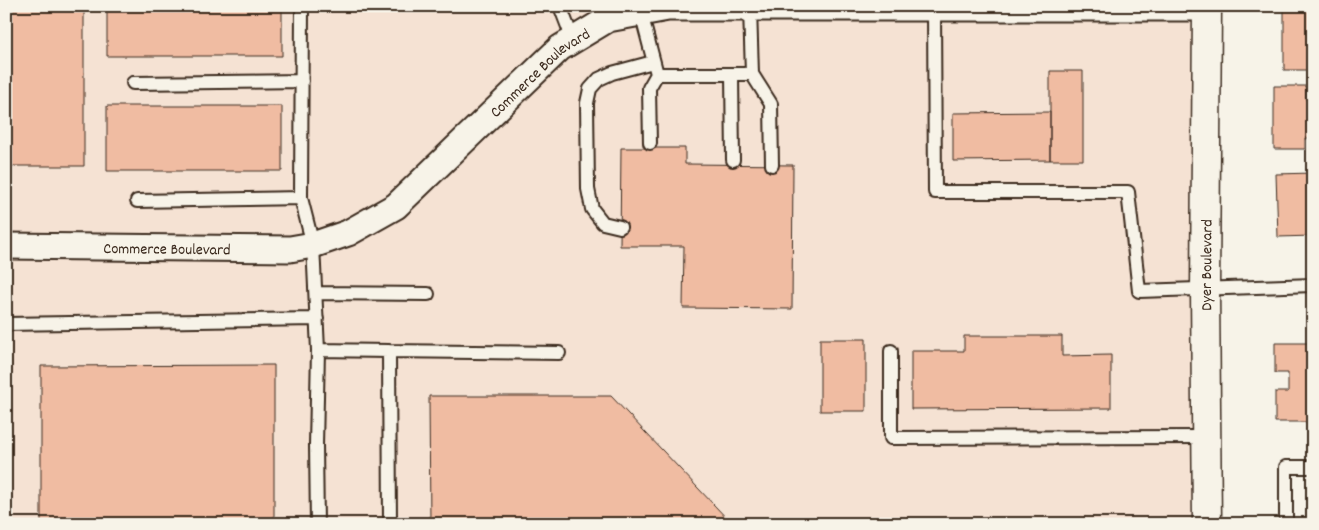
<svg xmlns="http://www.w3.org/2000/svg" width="1319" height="530" font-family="Dekko,sans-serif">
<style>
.built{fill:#f5e2d3}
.building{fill:#f0bca2;stroke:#3b2a1e}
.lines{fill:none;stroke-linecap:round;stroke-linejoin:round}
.lane-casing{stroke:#3b2a1e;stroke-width:16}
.street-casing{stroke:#3b2a1e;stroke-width:29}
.secondary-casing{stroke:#3b2a1e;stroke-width:31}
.lane{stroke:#f7f3e8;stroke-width:12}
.street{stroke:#f7f3e8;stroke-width:25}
.secondary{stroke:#f7f3e8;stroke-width:28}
.labels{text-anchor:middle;stroke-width:4;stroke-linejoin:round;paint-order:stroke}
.street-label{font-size:16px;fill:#3b2a1e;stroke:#f7f3e8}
</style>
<rect width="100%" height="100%" fill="#f7f3e8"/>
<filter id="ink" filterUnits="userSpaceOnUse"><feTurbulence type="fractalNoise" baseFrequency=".02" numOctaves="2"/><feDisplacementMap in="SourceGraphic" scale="10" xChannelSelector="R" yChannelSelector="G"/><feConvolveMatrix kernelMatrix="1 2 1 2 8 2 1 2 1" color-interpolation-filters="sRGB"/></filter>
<g filter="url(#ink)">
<path class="built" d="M6,6H1196V524H6Z"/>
<path class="building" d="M6,6H84V166H6Z
M107,6H282V56H107Z
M1284,6H1313V70H1284Z
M1050,71H1083V160H1050Z
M1274,86H1306V100H1313V138H1305V149H1274Z
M107,106H282V171H107Z
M1050,112V160L953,161V113Z
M621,148H685V164L793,165L792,309L683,308L684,246H620Z
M1313,173V236L1278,237L1276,174Z
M964,336H1062V356L1111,355V408L911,409V351H964Z
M820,339H866V411H820Z
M1275,343H1313V422H1275V392H1288V373H1275Z
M274,365V524H41V366Z
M429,396H611L732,524H430Z"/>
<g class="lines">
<g class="lane-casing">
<path id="lane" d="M302,6L301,198L313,245L318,350L389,351L390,524
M560,6L573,40
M934,8L935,192H1128L1139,291L1313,285
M641,13L657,74H752L750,8
M732,74L733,160
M752,74L771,104L772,165
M133,83L302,81
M650,143L649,88L657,74
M137,201L301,198
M620,227L603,223L592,209L588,189L587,103L590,89L599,79L612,73L653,62
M316,293L428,294
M6,324L317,319
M389,351L559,353
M891,351V438L1206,437
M317,524L316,445L318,350
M1286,524V467H1313"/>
</g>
<g class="street-casing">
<g id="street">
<path id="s1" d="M6,246L290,249L313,245L348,233L396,206L560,48L608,19L668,8H1207"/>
</g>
</g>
<g class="secondary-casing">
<g id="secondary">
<path id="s2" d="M1207,524L1205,290L1207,6"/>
</g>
</g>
<use href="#lane" class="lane"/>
<use href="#street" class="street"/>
<use href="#secondary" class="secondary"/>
</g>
</g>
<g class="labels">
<g class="street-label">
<text dy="6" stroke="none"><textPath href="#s1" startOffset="596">Commerce Boulevard</textPath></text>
<text dy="6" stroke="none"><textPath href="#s1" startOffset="161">Commerce Boulevard</textPath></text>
<text dy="6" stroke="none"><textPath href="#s2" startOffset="259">Dyer Boulevard</textPath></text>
</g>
</g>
<rect width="1319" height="530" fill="none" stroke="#f7f3e8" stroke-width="25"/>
<rect x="12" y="12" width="1294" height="505" fill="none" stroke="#3b2a1e" stroke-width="2" filter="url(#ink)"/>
</svg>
